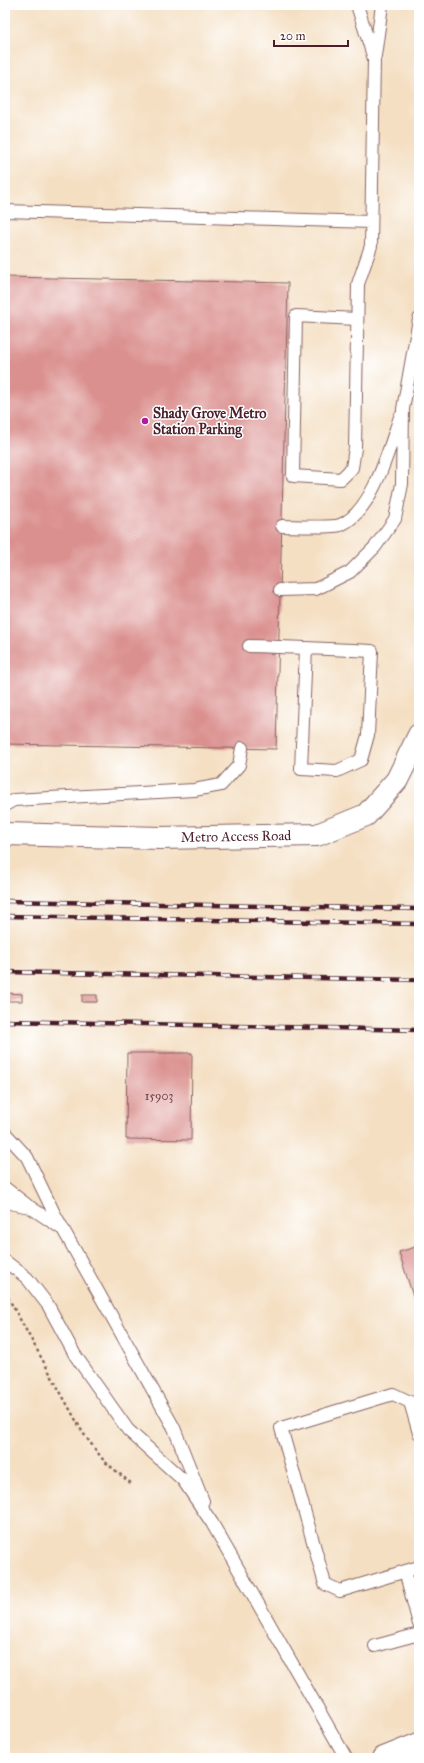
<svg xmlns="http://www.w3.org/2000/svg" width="424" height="1763" font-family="'IM FELL Great Primer',serif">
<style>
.building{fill:#da908e}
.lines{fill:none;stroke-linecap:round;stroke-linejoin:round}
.lane-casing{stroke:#866260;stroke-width:14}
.street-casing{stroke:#866260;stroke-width:24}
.secondary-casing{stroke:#866260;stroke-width:24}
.path{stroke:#866260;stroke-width:2.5;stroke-dasharray:3 3;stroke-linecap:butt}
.lane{stroke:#fff;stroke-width:12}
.street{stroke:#fff;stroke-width:22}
.secondary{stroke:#fff;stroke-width:22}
.rail-casing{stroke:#4a1f2b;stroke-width:4.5}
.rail{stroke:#fff;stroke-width:3;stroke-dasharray:9;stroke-linecap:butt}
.poi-dot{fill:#b5179e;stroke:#fff;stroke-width:1.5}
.labels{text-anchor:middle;stroke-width:3;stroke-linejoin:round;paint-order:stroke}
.number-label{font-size:12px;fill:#6e3b44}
.poi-label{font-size:14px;font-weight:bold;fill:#4a1f2b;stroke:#fff;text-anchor:start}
.street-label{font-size:14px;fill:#4a1f2b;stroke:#fff}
</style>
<rect width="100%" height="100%" fill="#fff"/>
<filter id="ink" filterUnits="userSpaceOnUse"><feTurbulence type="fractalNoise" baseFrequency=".025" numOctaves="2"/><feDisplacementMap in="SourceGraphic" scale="8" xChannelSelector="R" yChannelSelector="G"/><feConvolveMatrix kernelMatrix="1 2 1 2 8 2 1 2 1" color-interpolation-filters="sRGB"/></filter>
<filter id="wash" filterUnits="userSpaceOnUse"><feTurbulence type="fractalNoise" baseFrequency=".012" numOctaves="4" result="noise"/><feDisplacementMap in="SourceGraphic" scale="16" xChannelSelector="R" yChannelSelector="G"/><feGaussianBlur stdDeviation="0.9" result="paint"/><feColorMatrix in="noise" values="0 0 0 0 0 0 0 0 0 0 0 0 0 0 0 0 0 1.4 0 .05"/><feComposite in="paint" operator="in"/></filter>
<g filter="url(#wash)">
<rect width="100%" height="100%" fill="#f4dfc2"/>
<g id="blocks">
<path class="building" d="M5,277L288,283L276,749L5,744Z
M8,993L22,994V1001H8Z
M82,995H97V1002H82Z
M127,1053H192L191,1140L126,1139Z
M419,1246V1315L399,1252Z"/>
</g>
</g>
<g filter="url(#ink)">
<use href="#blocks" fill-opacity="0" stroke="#866260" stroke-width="1"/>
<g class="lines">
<g class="lane-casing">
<path id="lane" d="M357,5L374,59L371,246L358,284L355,448L352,468L341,479L293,476L296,316L357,319
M375,56L382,5
M5,211L371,222
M282,526C293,526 333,528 340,525C373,512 389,448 400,417
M280,590L316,589L350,572L375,547L395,519L402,484L403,409L419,319
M249,646C290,647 331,649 372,651L368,735L361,760L337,771L301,769L306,648
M5,805L14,800L194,790L221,785L239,765L242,748
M5,1133L27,1157L54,1213L174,1428L203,1501
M5,1188L27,1205
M5,1202L30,1207L61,1228
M5,1261L27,1278L48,1305L75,1355L128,1430L183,1480L212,1523L346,1758
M419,1433L410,1402L393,1394L281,1428L325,1584L340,1591L419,1567
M405,1571L419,1624
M375,1646L419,1634"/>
</g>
<g class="street-casing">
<path id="street" d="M384,1758L419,1744"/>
</g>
<g class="secondary-casing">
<path id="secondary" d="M5,834L161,838L317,835L366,815L397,780L419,735"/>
</g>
<path class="path" d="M5,1292L83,1433L104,1461L133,1485"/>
<use href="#lane" class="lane"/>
<use href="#street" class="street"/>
<use href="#secondary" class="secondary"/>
<g class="rail-casing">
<path id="rail" d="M5,901L419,909
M5,916L419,924
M5,972L419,980
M5,1021L419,1030"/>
</g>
<use href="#rail" class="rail"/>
</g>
</g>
<circle class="poi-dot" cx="145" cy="421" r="4"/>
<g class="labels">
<g class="number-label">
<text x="159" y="1100">15903</text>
</g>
<g class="poi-label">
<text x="153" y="418">Shady Grove Metro<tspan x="153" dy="16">Station Parking</tspan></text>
</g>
<g class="street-label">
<text transform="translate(236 836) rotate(-1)" y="5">Metro Access Road</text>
</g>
</g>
<rect width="424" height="1763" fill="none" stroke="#fff" stroke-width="20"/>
<path d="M274 40v6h74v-6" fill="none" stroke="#4a1f2b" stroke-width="2"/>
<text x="280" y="40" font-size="12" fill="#4a1f2b" stroke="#ffffff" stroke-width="3" paint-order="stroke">20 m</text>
</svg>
